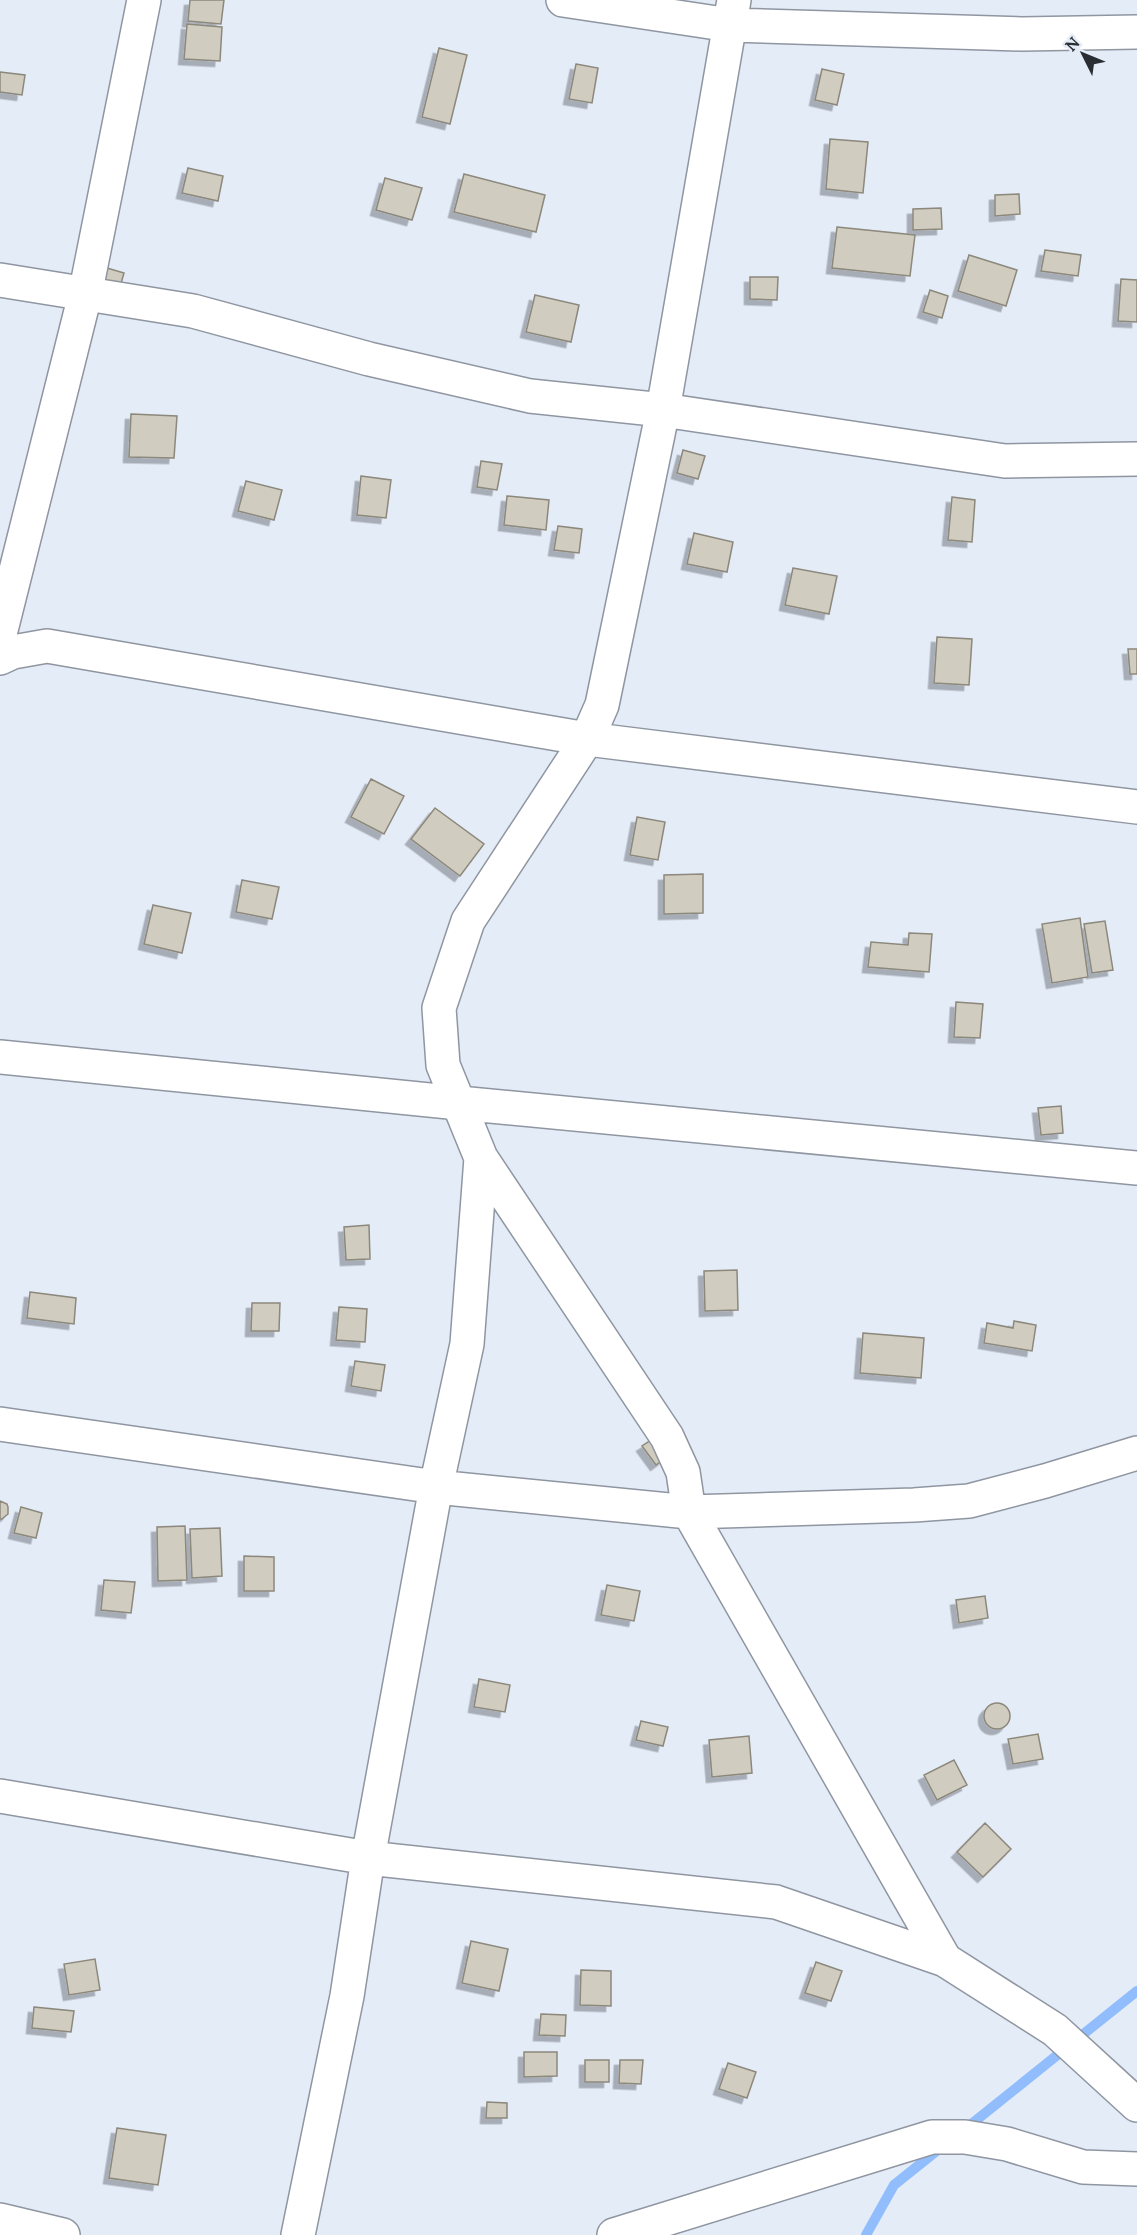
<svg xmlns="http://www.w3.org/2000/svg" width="1137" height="2235" font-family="Lora,serif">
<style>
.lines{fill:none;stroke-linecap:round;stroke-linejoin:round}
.stream{stroke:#92bdfd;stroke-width:10}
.building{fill:#d0ccbf;stroke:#8c887c;stroke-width:1.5;filter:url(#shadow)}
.minor-casing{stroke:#8f96a1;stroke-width:36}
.minor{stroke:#fff;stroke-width:33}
</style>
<defs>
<filter id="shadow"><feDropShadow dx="-5.5" dy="5.5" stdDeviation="0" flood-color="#0004"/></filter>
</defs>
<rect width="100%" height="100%" fill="#e4ecf8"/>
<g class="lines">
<path class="stream" d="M964,2130L1137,1991
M866,2235L894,2185L944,2145"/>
</g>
<path class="building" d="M190,0H224L221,24L188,21Z
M187,24L222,27L220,61L184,59Z
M439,48L467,55L450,124L422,117Z
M576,64L598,68L592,103L569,99Z
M822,69L844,74L837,105L815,100Z
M0,72L25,75L22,95L0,92Z
M830,139L868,142L863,193L826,189Z
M188,168L223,176L218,201L182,193Z
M464,174L545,195L536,232L454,212Z
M385,178L422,188L412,220L376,210Z
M1019,194L1020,214L995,216V195Z
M941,208L942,229L913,230V209Z
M837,227L915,235L910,276L832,268Z
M1045,250L1081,255L1078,276L1041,271Z
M969,255L1017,270L1006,306L958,291Z
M97,265L124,273L117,297L90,288Z
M750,277H778L777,300L750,299Z
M1121,279L1137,280V322L1118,321Z
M930,290L948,296L942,318L923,312Z
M535,295L579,305L571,342L526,332Z
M131,414L177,416L174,458L129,457Z
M683,450L705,456L698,479L677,473Z
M481,461L502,464L497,490L477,487Z
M361,476L391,480L386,518L357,515Z
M246,481L282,490L274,520L238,511Z
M507,496L549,500L546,530L504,525Z
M952,497L975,500L972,542L948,540Z
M558,526L582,529L579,553L554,550Z
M694,533L733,542L727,572L687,564Z
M793,568L837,576L829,614L785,605Z
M937,637L972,639L969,685L934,683Z
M1128,649H1137V674H1130Z
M371,779L404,796L384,834L351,817Z
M435,808L484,844L460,876L411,839Z
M637,817L665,822L658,860L630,855Z
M703,874V913L664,914V875Z
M242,880L279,887L272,919L236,912Z
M153,905L191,913L182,953L144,944Z
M1080,918L1088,977L1052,983L1042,924Z
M1105,921L1113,970L1092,973L1084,924Z
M909,933L932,934L929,972L868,967L871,942L908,945Z
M956,1002L983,1004L980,1038L954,1037Z
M1061,1106L1063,1133L1041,1135L1038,1108Z
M369,1225L370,1259L346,1260L344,1227Z
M737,1270L738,1310L705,1311L704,1271Z
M30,1292L76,1298L74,1324L27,1318Z
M252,1303H280L279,1331H251Z
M339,1307L367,1309L365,1342L336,1340Z
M1014,1321L1036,1325L1032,1351L984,1343L987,1323L1013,1328Z
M863,1333L924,1338L921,1378L860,1373Z
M355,1361L385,1365L381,1391L351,1386Z
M651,1440L664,1459L656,1465L642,1446Z
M0,1501L7,1504L8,1507V1514L2,1519H0Z
M21,1507L42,1513L36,1538L14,1533Z
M185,1526L187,1580L158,1581L157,1527Z
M220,1528L222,1576L192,1578L190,1529Z
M244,1556L274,1557V1591H244Z
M104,1580L135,1582L131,1613L101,1610Z
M607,1585L640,1591L634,1621L601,1615Z
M985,1596L988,1618L959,1623L956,1600Z
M479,1679L510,1685L505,1712L474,1707Z
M984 1716a13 13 0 1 1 26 0a13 13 0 1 1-26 0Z
M641,1721L668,1727L663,1746L636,1740Z
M1038,1734L1043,1759L1013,1764L1008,1739Z
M749,1736L752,1773L712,1777L709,1740Z
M954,1760L967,1785L937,1800L924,1775Z
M985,1823L1011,1849L983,1877L957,1852Z
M471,1941L508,1949L499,1991L462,1983Z
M95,1959L100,1990L69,1995L64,1964Z
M816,1962L842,1971L831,2001L805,1993Z
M581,1970L611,1971V2006L580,2005Z
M34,2007L74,2011L71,2032L32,2028Z
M541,2014L566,2015L565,2036L539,2035Z
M524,2052H557V2076L524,2077Z
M585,2060H609V2082H585Z
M620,2060H643L641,2084L619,2083Z
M728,2063L756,2072L747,2098L719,2089Z
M487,2102L507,2103V2118H486Z
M117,2128L166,2135L158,2185L109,2178Z"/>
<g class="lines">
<g class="minor-casing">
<path id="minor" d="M563,0L730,25L1022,34L1137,32
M0,280L193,311L369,359L530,396L663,410L1005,461L1137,459
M0,634L85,295L144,0
M0,658L13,652L47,646L587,739L1137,807
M0,1057L459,1103L1137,1168
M481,1158L667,1437L683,1472L689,1512L914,1505L969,1501L1045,1481L1137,1453
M0,1424L436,1487L689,1512L945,1960
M0,1796L368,1858L776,1902L945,1960L1055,2030L1137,2105
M0,2220L63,2235
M298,2235L347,1996L368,1858L436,1487L467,1344L481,1158L443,1065L439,1008L468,921L587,739L602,705L663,410L734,0
M614,2235L932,2137H965L1007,2144L1083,2167L1137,2169"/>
</g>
<use href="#minor" class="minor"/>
</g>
<g transform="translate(1083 54) rotate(313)" stroke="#e4ecf8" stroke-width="4.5" paint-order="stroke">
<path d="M0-4.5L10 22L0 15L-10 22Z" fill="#2a2d32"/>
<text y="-9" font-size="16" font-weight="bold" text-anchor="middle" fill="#2a2d32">N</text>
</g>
</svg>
